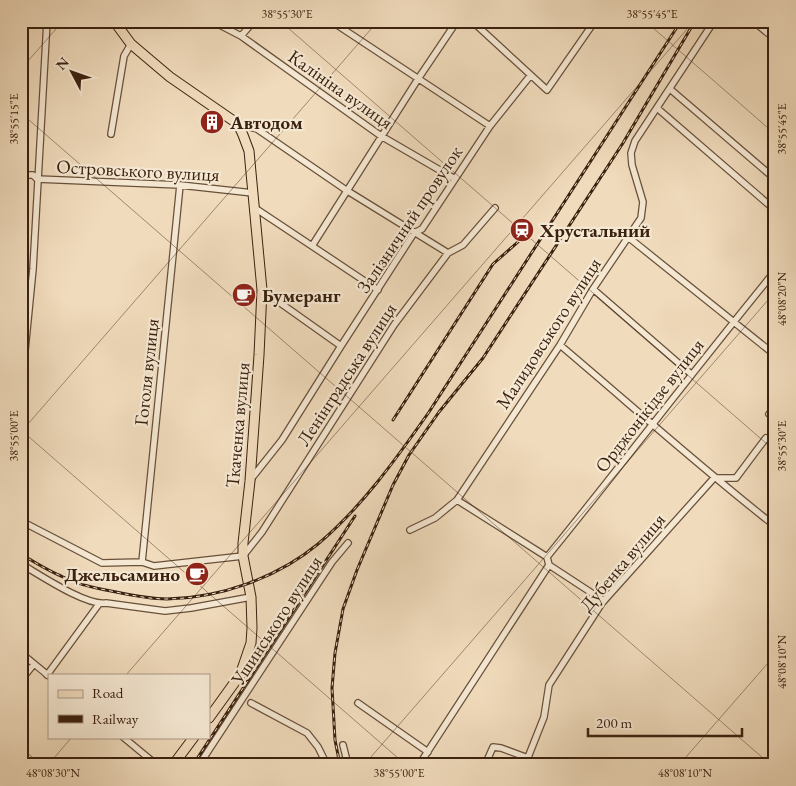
<svg xmlns="http://www.w3.org/2000/svg" width="796" height="786" font-family="'EB Garamond',serif">
<style>
.lines{fill:none;stroke-linecap:round;stroke-linejoin:round}
.minor-casing{stroke:#68503a;stroke-width:8}
.primary-casing{stroke:#3b210f;stroke-width:11}
.minor{stroke:#f5e8d3;stroke-width:5.5}
.primary{stroke:#f0dbbc;stroke-width:9}
.rail-casing{stroke:#3b210f;stroke-width:3}
.rail{stroke:#f5e8d3;stroke-width:1;stroke-dasharray:4;stroke-linecap:butt}
.ticks{fill:none;stroke:#3b210f;stroke-width:1;stroke-opacity:0.45}
.labels{text-anchor:middle;stroke-width:4.5;stroke-linejoin:round;paint-order:stroke}
.street-label{font-size:19px;fill:#3b210f;stroke:#f5e8d3}
.poi-label{font-size:19px;font-weight:bold;fill:#3b210f;stroke:#f5e8d3;text-anchor:start}
.neatline{fill:none;stroke:#3b210f;stroke-width:2}
.ticks-label{font-size:12px;text-anchor:middle;fill:#3b210f}
</style>
<rect width="100%" height="100%" fill="#f0dbbc"/>
<filter id="stains"><feTurbulence type="fractalNoise" baseFrequency=".004" numOctaves="4"/><feColorMatrix values="0 0 0 0 .2 0 0 0 0 .09 0 0 0 0 .02 0 0 0 .5 -.17"/></filter>
<radialGradient id="worn" r=".72"><stop offset=".6" stop-color="#630" stop-opacity="0"/><stop offset="1" stop-color="#630" stop-opacity=".3"/></radialGradient>
<g class="lines">
<g class="minor-casing">
<path id="minor" d="M212,21L241,36L381,136L455,179
M331,21L490,126
M472,21L547,90L595,21
M753,21L775,39
M241,36L254,21
M670,89L775,179
M657,108L775,210
M238,124L257,129L346,190L448,253
M111,134L124,56L131,44
M21,175H33L37,179L180,185L253,193
M255,208L378,290
M628,237L775,355
M312,246L418,79L457,21
M593,289L691,374
M262,290L341,346
M560,345C631,405 701,468 775,526
M21,391L33,269L47,21
M775,407L769,414L775,419
M251,479L282,440L341,346L414,233L422,229L490,126L530,76
M457,500L547,557L549,565L604,601
M21,521L102,563L142,562L154,566L243,556L262,532L394,325L448,253L463,245L495,208
M410,530L435,518L457,500L560,345L593,289L641,218L643,202L632,165L631,153L635,141L714,21
M547,557C624,462 698,365 775,271
M142,562L180,185
M21,564C40,575 86,606 106,603L165,611L191,608L251,597
M21,653L49,676
M47,675L99,604
M21,680L34,664
M251,703L307,733L318,747L327,765
M358,703L428,752
M123,737L157,765
M343,745L348,765
M199,765L332,562L348,543
M419,765L549,565
M485,765L493,747L501,748L528,758
M525,765L544,717L549,685L602,603L714,478H736L766,438L775,444"/>
</g>
<g class="primary-casing">
<path id="primary" d="M114,21L131,44L170,77L238,124L243,135L249,151L262,290L259,355L250,481L243,543V556L251,597L252,628L251,643L240,675L209,718
M173,765L194,737"/>
</g>
<use href="#minor" class="minor"/>
<use href="#primary" class="primary"/>
<g class="rail-casing">
<path id="rail" d="M393,420L493,264L527,234
M21,554C34,562 47,570 61,576C76,584 94,588 111,591C130,595 148,599 167,599C220,598 277,578 318,544C362,507 396,459 429,412L681,21
M193,765L355,516
M340,765L335,740L332,688L335,653L343,609L357,570L393,485L409,455L439,412L483,358L623,143L695,21"/>
</g>
<use href="#rail" class="rail"/>
</g>
<path class="ticks" d="M280,21L775,451M645,21L775,134M21,69L63,21M21,113L771,765M21,430L406,765M21,432L378,21M126,675L694,21M21,747L41,765M48,765L72,737M364,765L775,292M679,765L775,655"/>
<defs>
<g id="building-disc" transform="scale(1.25)"><circle r="9.5" fill="#8f2418" stroke="#f5e8d3"/><path d="M-4-6H4V6H1V3H-1V6H-4ZM-2.5-4.3h1.7v1.8h-1.7ZM.8-4.3h1.7v1.8H.8ZM-2.5-1h1.7V.8h-1.7ZM.8-1h1.7V.8H.8Z" fill="#fff"/></g>
<g id="station-disc" transform="scale(1.25)"><circle r="9.5" fill="#8f2418" stroke="#f5e8d3"/><path d="M-3-6H3Q5-6 5-4V2Q5 4 3 4L4.5 6H3L1.5 4h-3L-3 6H-4.5L-3 4Q-5 4-5 2V-4Q-5-6-3-6ZM-3.5-4v3h7v-3ZM-3.5 1v1.5H-2V1ZM2 1v1.5H3.5V1Z" fill="#fff"/></g>
<g id="cafe-disc" transform="scale(1.25)"><circle r="9.5" fill="#8f2418" stroke="#f5e8d3"/><path d="M-5.5-4.5H6V0H3Q3 3.5 0 3.5H-2.5Q-5.5 3.5-5.5 0ZM3-3.2v2h1.7v-2ZM-6 4.5H4V6H-6Z" fill="#fff"/></g>
</defs>
<g fill-rule="evenodd">
<use href="#building-disc" x="212" y="122"/>
<use href="#station-disc" x="522" y="230"/>
<use href="#cafe-disc" x="244" y="295"/>
<use href="#cafe-disc" x="197" y="574"/>
</g>
<g class="labels">
<g class="street-label">
<text transform="translate(341 89) rotate(35)" y="7">Калініна вулиця</text>
<text transform="translate(138 170) rotate(3)" y="7">Островського вулиця</text>
<text transform="translate(409 219) rotate(-56)" y="7">Залізничний провулок</text>
<text transform="translate(548 333) rotate(-57)" y="7">Малидовського вулиця</text>
<text transform="translate(146 372) rotate(-84)" y="7">Гоголя вулиця</text>
<text transform="translate(346 374) rotate(-57)" y="7">Ленінградська вулиця</text>
<text transform="translate(649 405) rotate(-52)" y="7">Орджонікідзе вулиця</text>
<text transform="translate(237 425) rotate(-85)" y="7">Ткаченка вулиця</text>
<text transform="translate(622 562) rotate(-50)" y="7">Дубенка вулиця</text>
<text transform="translate(276 620) rotate(-57)" y="7">Ушинського вулиця</text>
</g>
<g class="poi-label">
<text x="230" y="129">Автодом</text>
<text x="540" y="237">Хрустальний</text>
<text x="262" y="302">Бумеранг</text>
<text x="180" y="581" text-anchor="end">Джельсамино</text>
</g>
</g>
<rect width="796" height="786" fill="none" stroke="#f0dbbc" stroke-width="55"/>
<rect x="48" y="674" width="162" height="65" fill="#f5e8d3" stroke="#ab9885"/>
<rect x="58" y="690" width="25" height="8" fill="#f0dbbc" stroke="#ab9885"/>
<text x="92" y="698" font-size="15" fill="#3b210f">Road</text>
<rect x="58" y="715" width="25" height="8" fill="#3b210f" stroke="#ab9885"/>
<text x="92" y="724" font-size="15" fill="#3b210f">Railway</text>
<g transform="translate(72 72) rotate(311)" stroke="#f5e8d3" stroke-width="4" paint-order="stroke">
<path d="M0-4L9 19L0 12L-9 19Z" fill="#3b210f"/>
<text y="-8" font-size="14" font-weight="bold" text-anchor="middle" fill="#3b210f">N</text>
</g>
<path d="M588 728v8h154v-8" fill="none" stroke="#3b210f" stroke-width="2.5"/>
<text x="596" y="728" font-size="15" fill="#3b210f" stroke="#f5e8d3" stroke-width="4" paint-order="stroke">200 m</text>
<rect x="28" y="28" width="740" height="730" class="neatline"/>
<g class="ticks-label">
<text x="287" y="18">38°55'30"E</text>
<text x="652" y="18">38°55'45"E</text>
<text transform="translate(14 119) rotate(-90)" y="4">38°55'15"E</text>
<text transform="translate(782 129) rotate(-90)" y="4">38°55'45"E</text>
<text transform="translate(782 299) rotate(-90)" y="4">48°08'20"N</text>
<text transform="translate(14 436) rotate(-90)" y="4">38°55'00"E</text>
<text transform="translate(782 446) rotate(-90)" y="4">38°55'30"E</text>
<text transform="translate(782 662) rotate(-90)" y="4">48°08'10"N</text>
<text x="53" y="777">48°08'30"N</text>
<text x="399" y="777">38°55'00"E</text>
<text x="685" y="777">48°08'10"N</text>
</g>
<rect width="100%" height="100%" filter="url(#stains)"/>
<rect width="100%" height="100%" fill="url(#worn)"/>
</svg>
